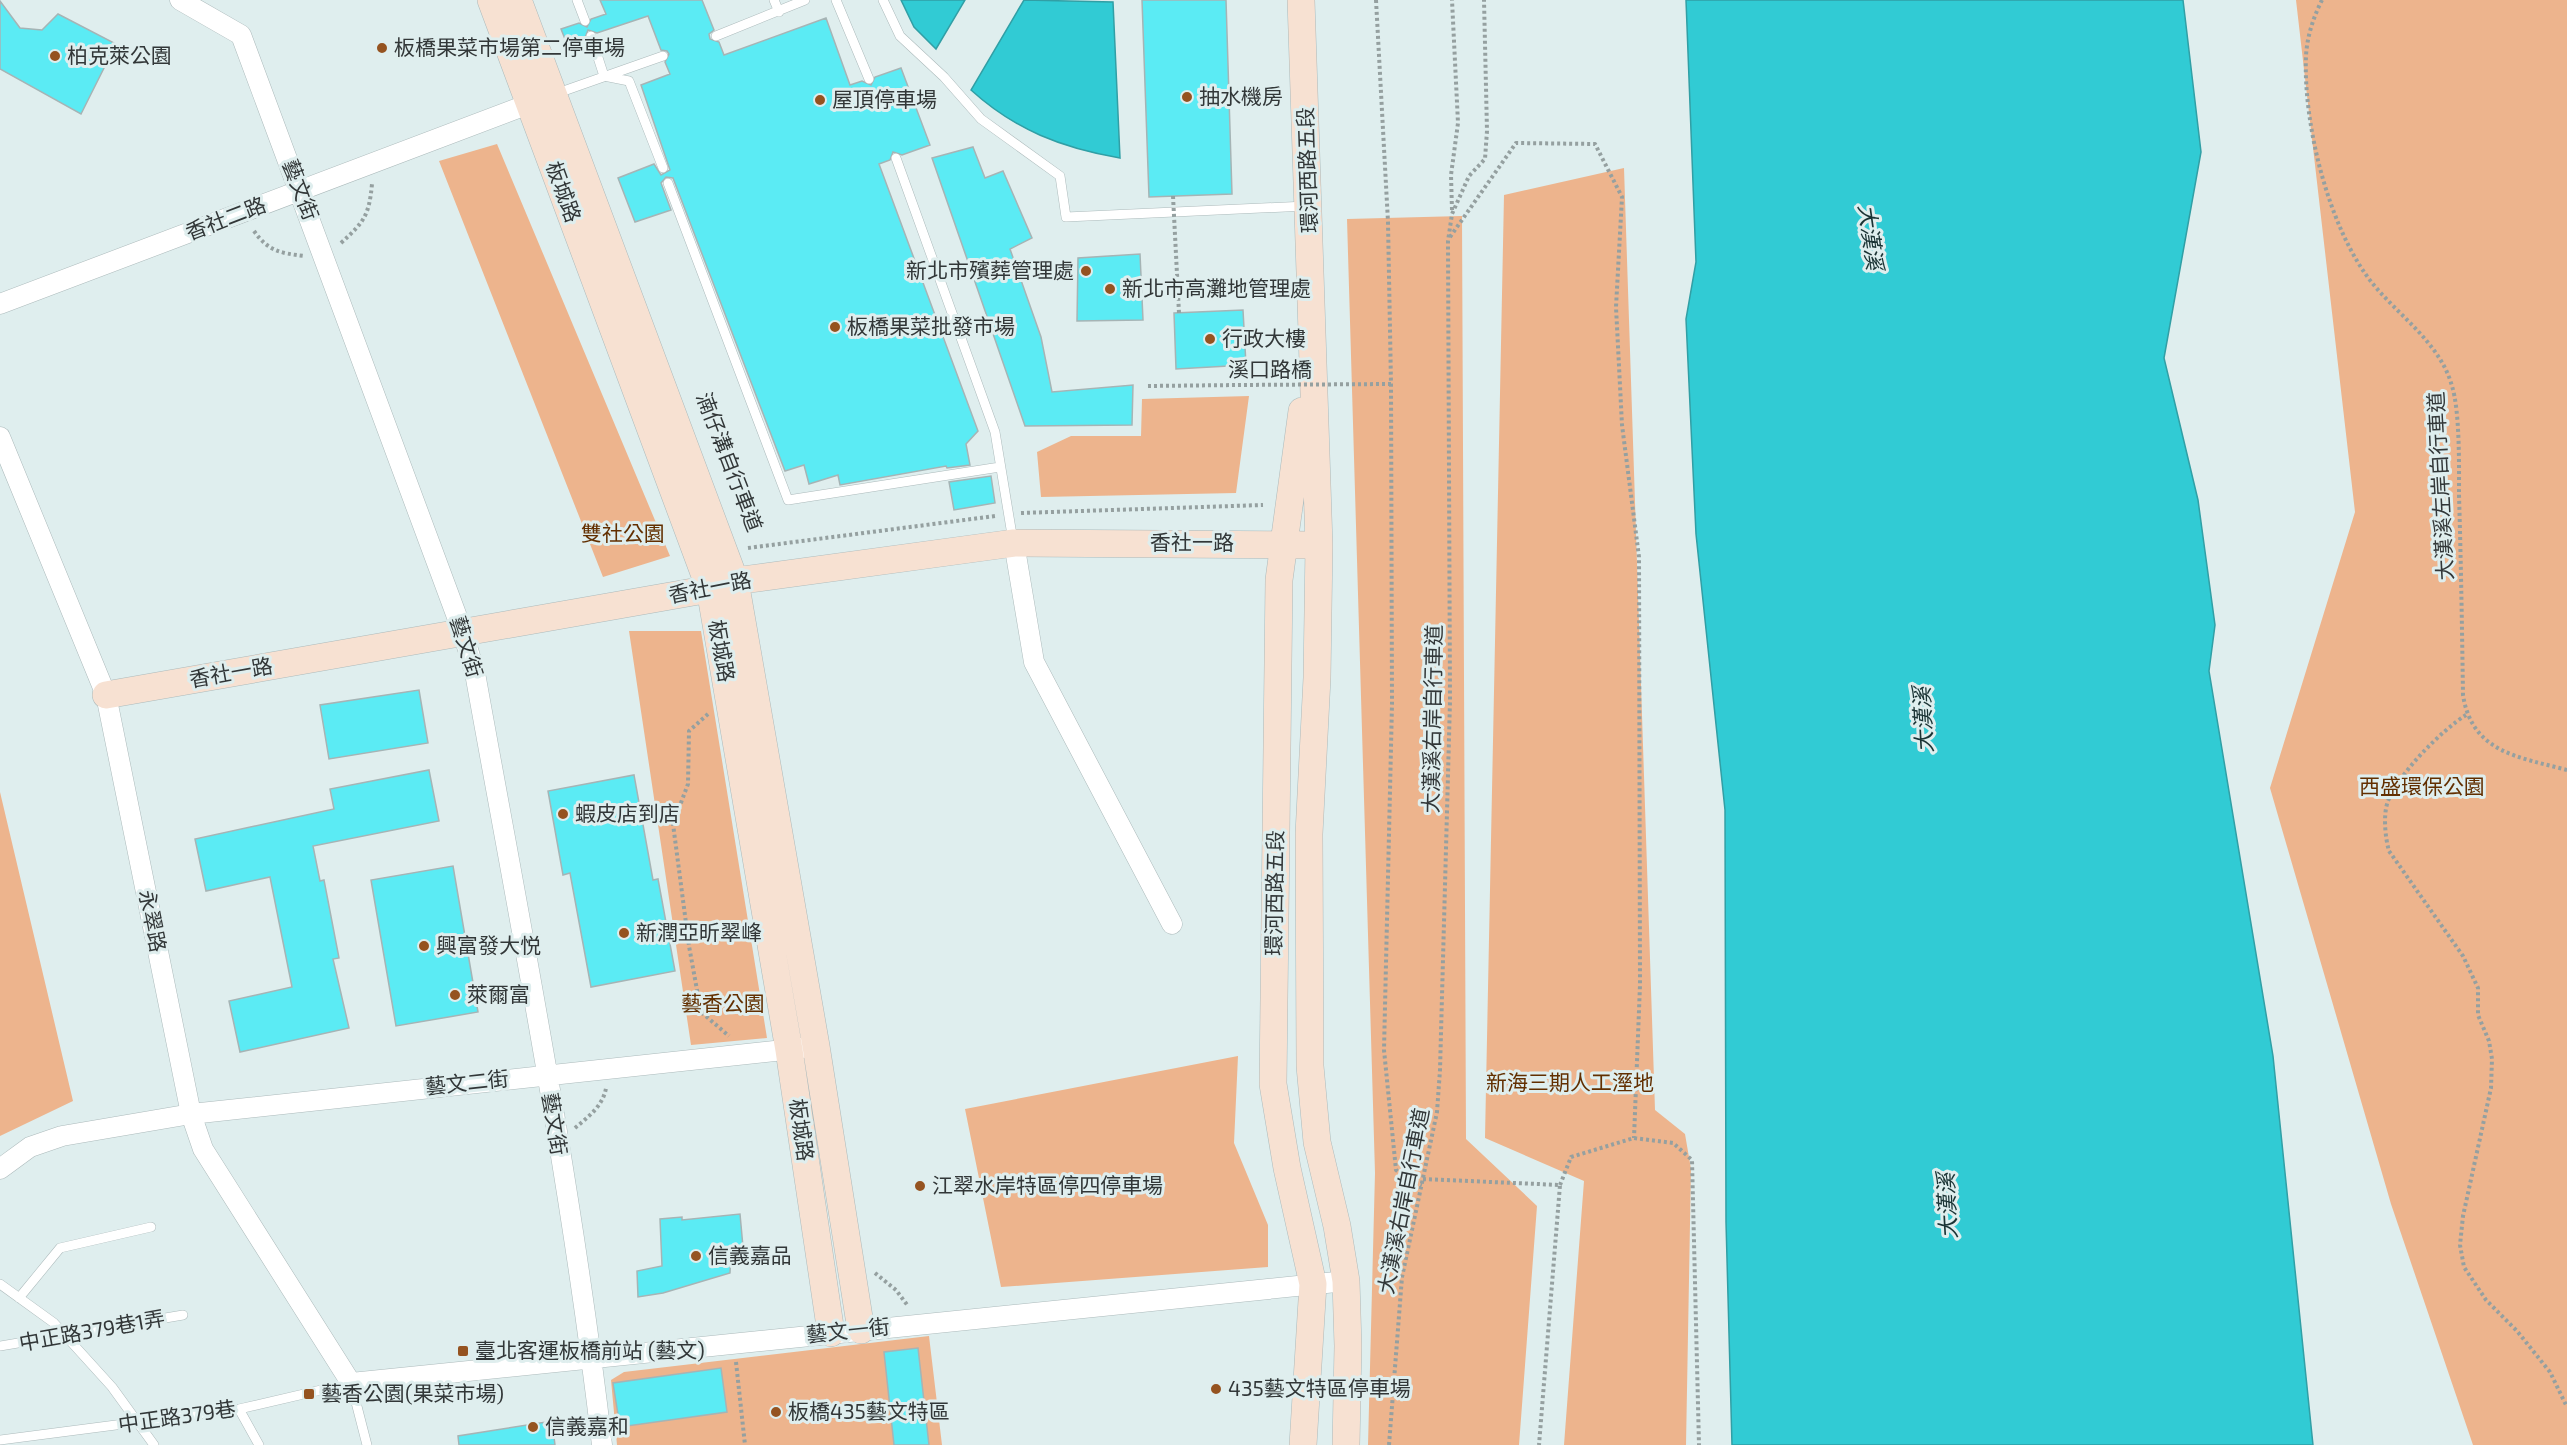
<svg xmlns="http://www.w3.org/2000/svg" width="2567" height="1445" font-family="'Exo 2','Noto Sans TC',sans-serif">
<style>
.green{fill:#edb48d}
.water{fill:#31cbd4;stroke:#319fa5;stroke-width:1.5}
.building{fill:#5bebf4;stroke:#a6b4b5;stroke-width:1.5}
.lines{fill:none;stroke-linecap:round;stroke-linejoin:round}
.lane-casing{stroke:#acbabb;stroke-width:10}
.street-casing{stroke:#acbabb;stroke-width:21}
.secondary-casing{stroke:#acbabb;stroke-width:28}
.path{stroke:#95a0a0;stroke-width:4;stroke-dasharray:3 3;stroke-linecap:butt}
.lane{stroke:#fff;stroke-width:9}
.street{stroke:#fff;stroke-width:20}
.secondary{stroke:#f7e1d2;stroke-width:27}
.path-bridge{stroke:#95a0a0;stroke-width:4;stroke-dasharray:3 3;stroke-linecap:butt}
.poi-dot{fill:#955320;stroke:#dfeeee;stroke-width:2}
.labels{text-anchor:middle;stroke-width:6;stroke-linejoin:round;paint-order:stroke}
.poi-label{font-size:21px;fill:#323738;stroke:#dfeeee;text-anchor:start}
.street-label{font-size:21px;fill:#323738;stroke:#dfeeee}
.park-label{font-size:21px;fill:#622f00;stroke:#dfeeee}
.water-label{font-size:22px;font-style:italic;fill:#1a3334;stroke:#dfeeee}
</style>
<rect width="100%" height="100%" fill="#dfeeee"/>
<path class="green" d="M2296,0H2567V1445H2473L2391,1204L2270,788L2355,512Z
M497,144L670,556L603,577L439,161Z
M1624,168L1655,1110L1685,1134L1691,1169L1686,1445H1564L1584,1181L1485,1138L1504,195Z
M1462,216L1466,1139L1537,1206L1519,1445H1368L1375,1173L1347,219Z
M1249,396L1236,493L1041,497L1037,452L1071,436H1141L1142,399Z
M629,631H701L767,1038L691,1045Z
M0,792L73,1101L0,1136Z
M1238,1056L1234,1143L1268,1225V1267L1001,1287L965,1109Z
M929,1336L942,1445H617L611,1380L624,1372Z"/>
<path class="water" d="M901,0H965L936,49L914,27Z
M1024,0L1113,2L1120,158C1062,148 1015,130 971,90Z
M1686,0H2183L2201,152L2164,358L2198,500L2215,625L2209,671L2273,1056L2313,1445H1732L1726,1222L1725,810L1696,534L1686,319L1696,262Z"/>
<path class="building" d="M600,0H702L714,30L709,34L710,39L719,42L724,55L826,18L850,85L862,81L871,85L875,77L901,68L930,145L902,155L893,152L890,160L879,164L978,431L966,444L970,465L947,468L946,466L840,485L838,475L809,484L804,465L785,471L673,178L666,177L661,183L671,210L635,222L618,178L654,164L661,175L670,170L641,85L670,74L665,62L669,54L667,51L661,50L648,16L597,33L588,30L585,38L567,44L561,29L579,23L587,27L591,19L606,14Z
M1142,0H1226L1232,194L1149,197Z
M0,1L20,28L42,30L58,14L116,44L81,114L0,69Z
M973,147L985,178L1003,171L1032,238L1010,249L1041,337L1052,392L1133,385L1132,425L1025,426L932,158Z
M1140,254L1143,320L1077,321L1078,258Z
M1243,310L1246,365L1176,369L1174,313Z
M991,476L995,503L954,510L949,482Z
M419,690L428,743L329,759L320,705Z
M429,770L439,821L313,846L320,881L324,880L339,958L333,959L349,1028L240,1052L229,1001L292,987L270,877L206,891L195,839L334,809L330,789Z
M634,775L653,880L658,879L675,971L591,987L570,873L563,875L548,791Z
M453,866L478,1012L396,1026L371,880Z
M740,1214L743,1247H731L730,1273L663,1293L638,1297L637,1271L662,1266L660,1219L682,1217V1220Z
M918,1348L929,1445H894L884,1352Z
M721,1368L727,1412L620,1427L613,1383Z
M552,1421L555,1445H459L458,1436Z"/>
<g class="lines">
<g class="lane-casing">
<path id="lane" d="M577,0L585,21
M774,0L779,12
M836,0L869,79
M883,0L900,36L944,77L981,119L1060,176L1066,217L1306,206
M591,36L604,76L629,81L663,168
M716,36L805,0
M555,94L663,56
M896,158L995,432L1013,541
M668,183L788,500L1000,467
M0,1284L54,1323L112,1387L154,1445
M19,1298L60,1248L151,1227
M0,1346L183,1315
M239,1409L259,1445
M0,1440L239,1409L351,1383L367,1445"/>
</g>
<g class="street-casing">
<path id="street" d="M180,0L241,35L463,633L475,673C521,929 572,1186 602,1445
M0,304L542,99
M0,437L106,695L191,1114L203,1149L351,1383L1346,1281
M1014,543L1034,662L1172,924
M0,1169L30,1147L62,1136L191,1114L802,1048"/>
</g>
<g class="secondary-casing">
<path id="secondary" d="M491,0L710,589L789,1050L831,1333
M518,0L735,581L816,1046L861,1330
M1301,0L1319,545L1317,678L1309,834L1310,1066L1317,1142L1337,1226L1346,1281L1348,1346L1346,1445
M1302,411L1279,580L1273,1084L1287,1168L1313,1284L1303,1445
M106,695L710,589L735,581L1014,543L1319,545"/>
</g>
<path class="path" d="M1376,0L1388,222L1391,384L1392,704L1384,1050L1396,1170L1408,1180L1422,1185
M2322,0C2313,18 2307,37 2306,56C2303,124 2329,230 2373,284C2400,317 2440,343 2452,386C2460,412 2459,467 2459,495C2461,562 2462,628 2463,695C2472,753 2519,757 2567,770
M1452,210L1451,175L1458,123L1452,0
M254,231C268,251 280,253 304,256
M1450,237L1516,143L1595,144L1622,197L1616,307L1622,425L1639,557L1640,985L1634,1138
M341,243C364,222 369,216 372,184
M1148,386L1238,385
M1021,513L1263,505
M748,548L995,516
M708,714L689,731L688,784L673,824L689,946L701,1012L729,1036
M2466,715C2441,731 2400,772 2388,801C2383,814 2385,837 2389,851L2463,956L2478,988V1015L2489,1041L2492,1059L2491,1088L2463,1216L2460,1245L2464,1267L2486,1300L2517,1331L2550,1372L2567,1407
M575,1128C588,1117 603,1106 606,1088
M1423,1179L1560,1185L1539,1445
M1560,1185L1571,1157L1634,1138L1673,1143L1692,1160L1699,1445
M875,1273L896,1290L908,1306
M736,1362L745,1445
M1389,1445L1402,1277L1437,1112L1440,1070L1450,701L1448,241L1452,214L1469,176L1485,159L1487,131L1484,0"/>
<use href="#lane" class="lane"/>
<use href="#street" class="street"/>
<use href="#secondary" class="secondary"/>
<path class="path-bridge" d="M1173,196L1179,313
M1238,385L1391,384"/>
</g>
<g class="poi-dot">
<circle cx="382" cy="48" r="6"/>
<circle cx="55" cy="56" r="6"/>
<circle cx="1187" cy="97" r="6"/>
<circle cx="820" cy="100" r="6"/>
<circle cx="1086" cy="271" r="6"/>
<circle cx="1110" cy="289" r="6"/>
<circle cx="835" cy="327" r="6"/>
<circle cx="1210" cy="339" r="6"/>
<circle cx="563" cy="814" r="6"/>
<circle cx="624" cy="933" r="6"/>
<circle cx="424" cy="946" r="6"/>
<circle cx="455" cy="995" r="6"/>
<circle cx="920" cy="1186" r="6"/>
<circle cx="696" cy="1256" r="6"/>
<rect x="457" y="1345" width="12" height="12" rx="3"/>
<circle cx="1216" cy="1389" r="6"/>
<rect x="303" y="1388" width="12" height="12" rx="3"/>
<circle cx="776" cy="1412" r="6"/>
<circle cx="533" cy="1427" r="6"/>
</g>
<g class="labels">
<g class="poi-label">
<text x="394" y="55">板橋果菜市場第二停車場</text>
<text x="67" y="63">柏克萊公園</text>
<text x="1199" y="104">抽水機房</text>
<text x="832" y="107">屋頂停車場</text>
<text x="1074" y="278" text-anchor="end">新北市殯葬管理處</text>
<text x="1122" y="296">新北市高灘地管理處</text>
<text x="847" y="334">板橋果菜批發市場</text>
<text x="1222" y="346">行政大樓</text>
<text x="575" y="821">蝦皮店到店</text>
<text x="636" y="940">新潤亞昕翠峰</text>
<text x="436" y="953">興富發大悦</text>
<text x="467" y="1002">萊爾富</text>
<text x="932" y="1193">江翠水岸特區停四停車場</text>
<text x="708" y="1263">信義嘉品</text>
<text x="475" y="1358">臺北客運板橋前站 (藝文)</text>
<text x="1228" y="1396">435藝文特區停車場</text>
<text x="321" y="1401">藝香公園(果菜市場)</text>
<text x="788" y="1419">板橋435藝文特區</text>
<text x="545" y="1434">信義嘉和</text>
</g>
<g class="street-label">
<text transform="translate(1308 170) rotate(-92)" y="7">環河西路五段</text>
<text transform="translate(300 190) rotate(69)" y="7">藝文街</text>
<text transform="translate(563 192) rotate(70)" y="7">板城路</text>
<text transform="translate(226 219) rotate(-21)" y="7">香社二路</text>
<text x="1270" y="377">溪口路橋</text>
<text transform="translate(729 462) rotate(69)" y="7">湳仔溝自行車道</text>
<text transform="translate(2441 486) rotate(-93)" y="7">大漢溪左岸自行車道</text>
<text x="1192" y="550">香社一路</text>
<text transform="translate(710 588) rotate(-11)" y="7">香社一路</text>
<text transform="translate(466 647) rotate(73)" y="7">藝文街</text>
<text transform="translate(721 651) rotate(80)" y="7">板城路</text>
<text transform="translate(231 673) rotate(-10)" y="7">香社一路</text>
<text transform="translate(1433 719) rotate(-89)" y="7">大漢溪右岸自行車道</text>
<text transform="translate(1275 893) rotate(-89)" y="7">環河西路五段</text>
<text transform="translate(152 921) rotate(79)" y="7">永翠路</text>
<text transform="translate(467 1083) rotate(-6)" y="7">藝文二街</text>
<text transform="translate(554 1124) rotate(81)" y="7">藝文街</text>
<text transform="translate(801 1130) rotate(82)" y="7">板城路</text>
<text transform="translate(1404 1201) rotate(-79)" y="7">大漢溪右岸自行車道</text>
<text transform="translate(92 1331) rotate(-10)" y="7">中正路379巷1弄</text>
<text transform="translate(848 1331) rotate(-6)" y="7">藝文一街</text>
<text transform="translate(177 1417) rotate(-8)" y="7">中正路379巷</text>
</g>
<g class="park-label">
<text x="623" y="541">雙社公園</text>
<text x="2422" y="794">西盛環保公園</text>
<text x="723" y="1011">藝香公園</text>
<text x="1570" y="1090">新海三期人工溼地</text>
</g>
<g class="water-label">
<text transform="translate(1871 237) rotate(82)" y="8">大漢溪</text>
<text transform="translate(1923 720) rotate(-93)" y="8">大漢溪</text>
<text transform="translate(1947 1206) rotate(-93)" y="8">大漢溪</text>
</g>
</g>
</svg>
